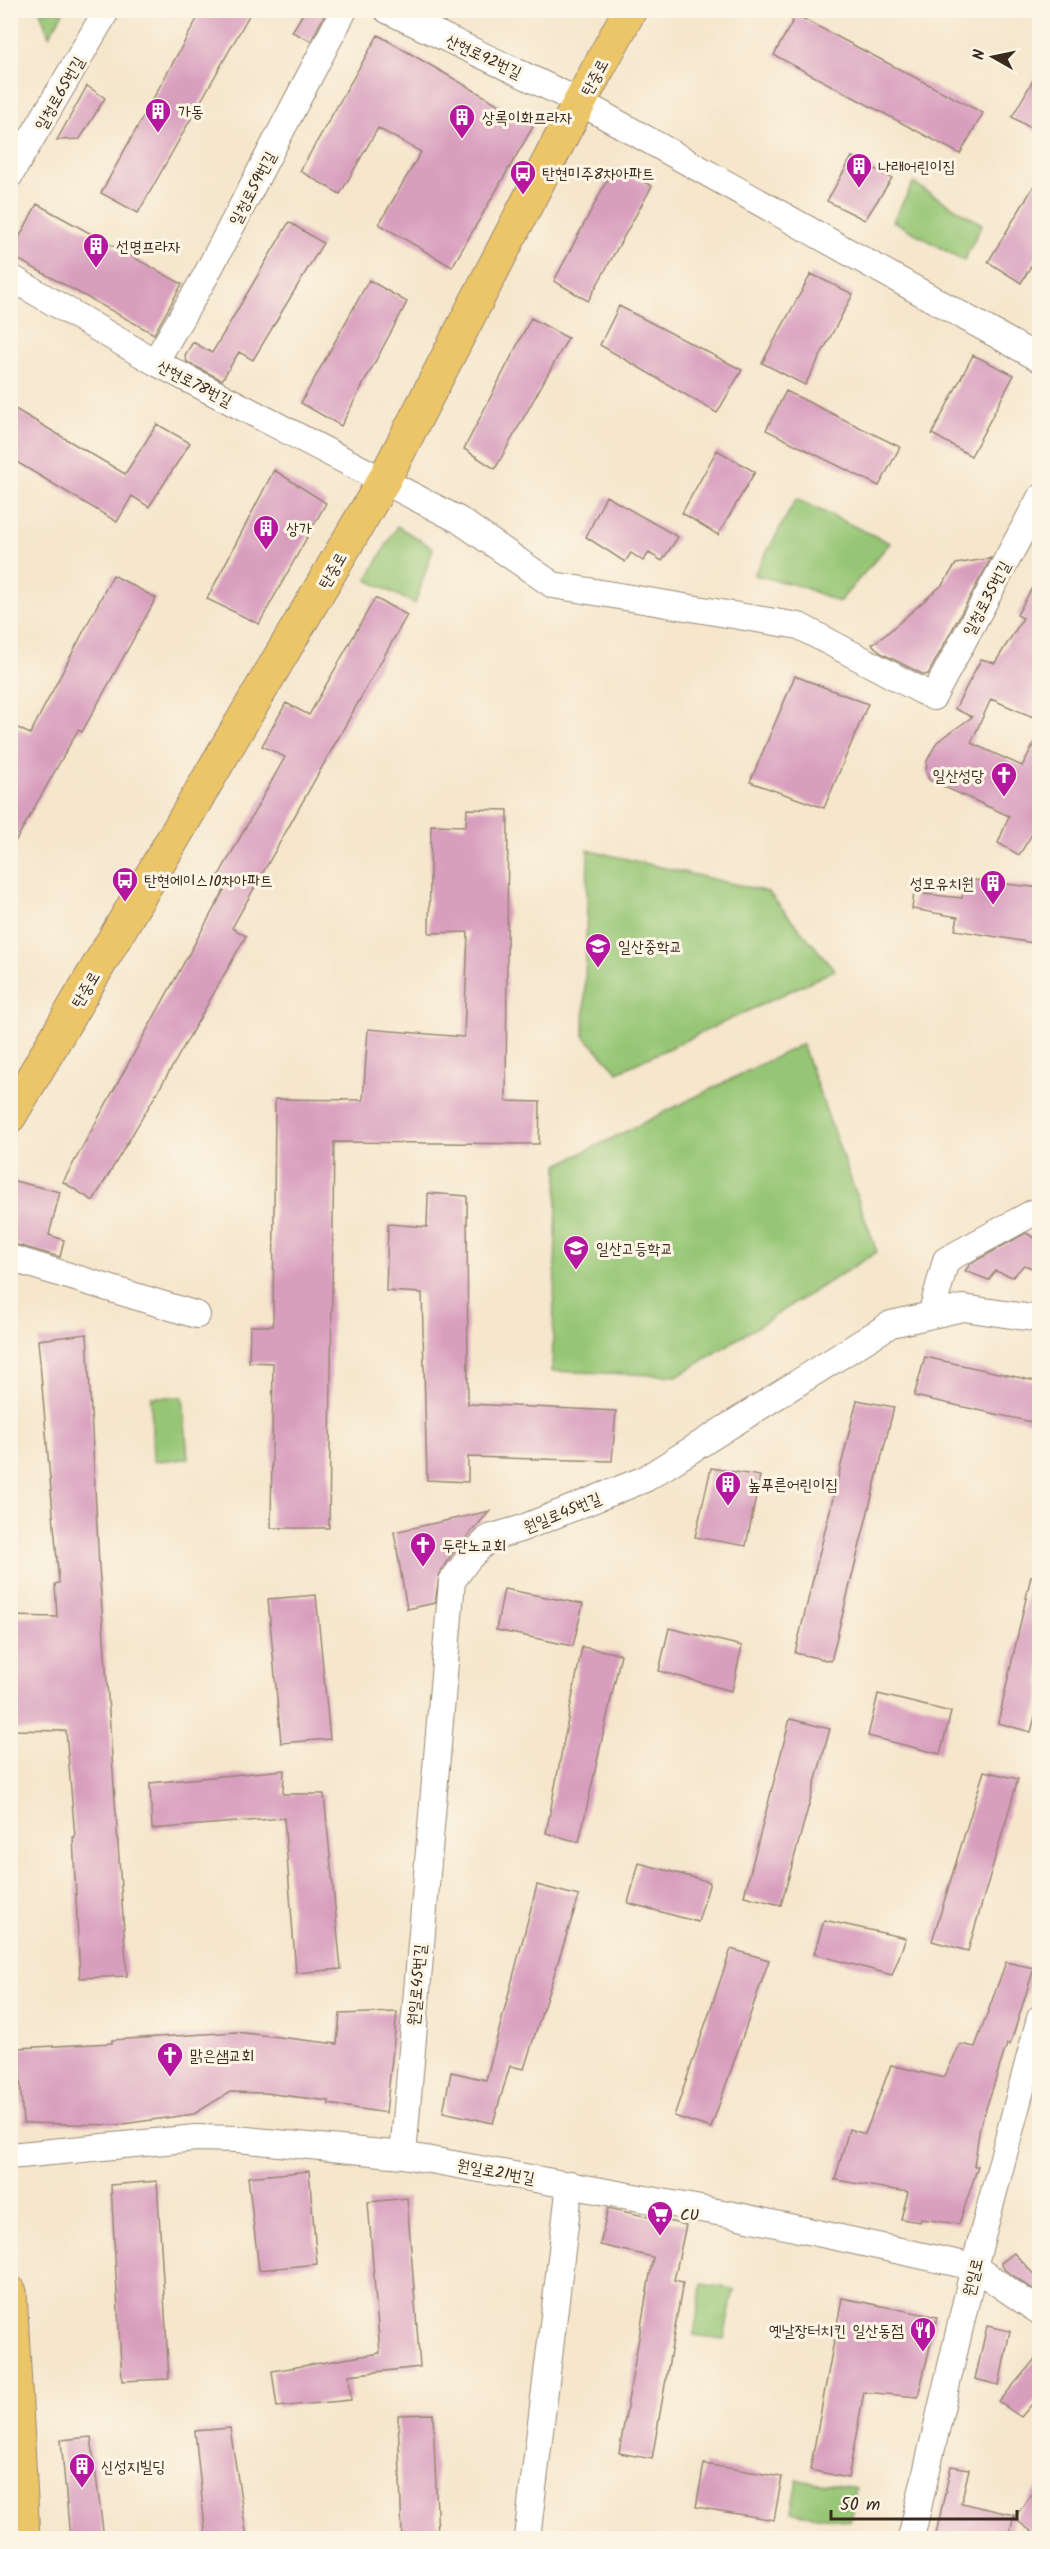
<svg xmlns="http://www.w3.org/2000/svg" width="1050" height="2549" font-family="Kalam,'Poor Story',sans-serif">
<style>
.green{fill:#96c675;stroke:#68784a;stroke-width:1.5}
.building{fill:#d89ebe}
.lines{fill:none;stroke-linecap:round;stroke-linejoin:round}
.minor-casing{stroke:#988875;stroke-width:28}
.major-casing{stroke:#988875;stroke-width:35}
.minor{stroke:#fff;stroke-width:26}
.major{stroke:#edc569;stroke-width:33}
.labels{text-anchor:middle;stroke-width:6;stroke-linejoin:round;paint-order:stroke}
.street-label{font-size:16px;fill:#3b2a1e;stroke:#fcf5e5}
.poi-label{font-size:16px;fill:#3b2a1e;stroke:#fcf5e5;text-anchor:start}
</style>
<rect width="100%" height="100%" fill="#fcf5e5"/>
<filter id="ink" filterUnits="userSpaceOnUse"><feTurbulence type="fractalNoise" baseFrequency=".0167" numOctaves="2"/><feDisplacementMap in="SourceGraphic" scale="12" xChannelSelector="R" yChannelSelector="G"/><feConvolveMatrix kernelMatrix="1 2 1 2 8 2 1 2 1" color-interpolation-filters="sRGB"/></filter>
<filter id="wash" filterUnits="userSpaceOnUse"><feTurbulence type="fractalNoise" baseFrequency=".008" numOctaves="4" result="noise"/><feDisplacementMap in="SourceGraphic" scale="24" xChannelSelector="R" yChannelSelector="G"/><feGaussianBlur stdDeviation="1.35" result="paint"/><feColorMatrix in="noise" values="0 0 0 0 0 0 0 0 0 0 0 0 0 0 0 0 0 1.4 0 .05"/><feComposite in="paint" operator="in"/></filter>
<g filter="url(#wash)">
<rect width="100%" height="100%" fill="#f5e6cc"/>
<path class="green" d="M40,11H64L49,36Z
M913,183L982,224L964,261L893,221Z
M796,499L890,543L839,602L800,586L754,575Z
M397,526L433,548L415,604L367,580Z
M588,850L768,892L835,970L618,1072L584,1036Z
M802,1044L877,1252L678,1376L552,1371L558,1165Z
M151,1397H183L188,1459L153,1461Z
M702,2284L734,2289L724,2339L694,2335Z
M797,2480L856,2488L850,2521L791,2512Z"/>
<g id="blocks">
<path class="building" d="M202,10H252L138,213L101,193Z
M305,10H327L311,41L292,32Z
M796,15L983,113L960,154L774,55Z
M378,35L534,125L452,267L379,224L421,152L378,128L340,194L300,171Z
M1040,68V134L1012,117Z
M87,86L105,98L80,139L57,140Z
M852,157L892,178L865,220L827,201Z
M614,167L652,186L588,301L554,281Z
M1040,176V251L1021,283L988,262Z
M37,204L182,284L154,334L10,255Z
M289,222L323,243L253,360L239,352L222,380L187,362L185,355L193,342L212,353Z
M811,274L853,294L805,385L762,363Z
M369,280L407,302L341,426L301,403Z
M619,306L742,370L717,413L600,345Z
M531,318L568,338L495,469L464,449Z
M973,355L1014,375L971,456L932,434Z
M786,391L900,447L879,486L766,430Z
M10,406L125,474L157,424L190,443L149,507L132,496L117,522L10,458Z
M717,450L755,472L718,535L682,513Z
M274,470L326,503L259,624L207,599Z
M606,496L678,537L662,561L649,553L643,561L631,553L625,562L586,537Z
M991,558L928,674L924,675L881,653L872,644L884,636L942,585L956,564Z
M1040,574V720L991,699L971,743L1022,766L1040,732V822L1019,855L998,843L1009,816L929,780L926,771L927,761L937,742L972,717L955,709L981,659L995,663L1023,618L1017,615Z
M113,575L156,598L82,732L78,730L10,851V724L30,734Z
M375,598L407,615L232,928L246,936L171,1069L93,1201L63,1182L228,883L218,877L285,757L262,746L286,703L309,715Z
M795,676L868,704L824,808L750,782Z
M467,809L508,810L506,1101L540,1102L539,1144L334,1142L329,1528H271L273,1363L249,1362L250,1326H273L275,1099L363,1100L368,1029L464,1037L468,932L429,933L431,825L466,826Z
M966,879L1040,888V944L955,930L958,917L912,909L914,893L962,898Z
M10,1180L60,1192L49,1235L64,1240L60,1257L10,1243Z
M428,1193L467,1196L468,1404L616,1411L612,1461L468,1457V1482L427,1480L422,1293L386,1291L388,1224L427,1227Z
M1026,1233L1040,1241V1271L1024,1265L1013,1277L995,1271L989,1280L965,1271L970,1264Z
M87,1334L99,1566L127,1976L80,1978L73,1837H75L66,1731L10,1730V1616L57,1617L55,1584L59,1583L38,1340Z
M925,1357L1040,1382V1409L1036,1423L914,1396Z
M857,1400L894,1407L831,1661L795,1653Z
M711,1468L760,1476L746,1546L695,1537Z
M490,1511L454,1551L440,1572L435,1603L407,1609L394,1532Z
M1031,1576L1040,1577V1697L1031,1732L998,1723Z
M504,1589L583,1604L573,1646L496,1630Z
M316,1595L330,1739L281,1743L268,1599Z
M669,1628L742,1646L732,1691L659,1671Z
M582,1647L621,1654L579,1842L546,1833Z
M878,1694L951,1712L940,1754L868,1736Z
M790,1719L830,1729L781,1905L744,1896Z
M284,1770L283,1794H324L341,1969L296,1973L284,1818L152,1829L150,1783Z
M984,1771L1018,1779L968,1951L932,1941Z
M639,1863L710,1882L698,1922L628,1903Z
M537,1885L579,1896L524,2069L510,2066L493,2123L443,2112L451,2072L486,2080Z
M824,1920L906,1938L892,1975L814,1954Z
M731,1949L769,1960L711,2128L674,2116Z
M1006,1962L1034,1968L1010,2045L1007,2044L980,2127L974,2166H978L959,2224L921,2219L920,2222L901,2219L908,2192L835,2180L849,2129L865,2134L891,2065L944,2078L960,2044L975,2047Z
M397,2012L386,2113L329,2104V2101L265,2093L230,2092L194,2114L116,2125L23,2123L18,2048L112,2043V2040L236,2032L337,2044L340,2014Z
M309,2171L317,2264L259,2270L248,2177Z
M157,2181L169,2379L122,2381L111,2185Z
M407,2198L420,2367L349,2375L351,2400L277,2407L272,2371L380,2353L368,2202Z
M608,2208L686,2225L674,2280L683,2282L652,2459L619,2453L653,2257L600,2245Z
M1014,2253L1040,2281V2294L1004,2269L1001,2263Z
M842,2298L937,2317L918,2397L864,2392L848,2478L810,2470Z
M987,2326L1010,2331L999,2385L975,2379Z
M1040,2353V2395L1021,2417L999,2402Z
M433,2414L438,2538H402L398,2415Z
M230,2428L247,2538H206L195,2431Z
M91,2437L104,2538H70L61,2440Z
M704,2464L782,2477L774,2520L696,2507Z
M951,2466L969,2469L961,2503L1014,2515L1009,2538H935Z
M1040,2484V2538L1014,2518Z"/>
</g>
</g>
<g filter="url(#ink)">
<use href="#blocks" fill-opacity="0" stroke="#988875" stroke-width="1.5"/>
<g class="lines">
<g class="minor-casing">
<path id="minor" d="M387,10L580,102L1040,359
M10,175L107,10
M10,277L155,362L459,520L553,585L799,626L933,697L1040,498
M155,362L205,277L344,10
M10,1258L197,1315
M931,1315L946,1260L1040,1209
M403,2155L452,1581L469,1558L489,1538L520,1529L645,1479L891,1324L963,1308L1040,1319
M10,2156L196,2138L237,2139L403,2155L739,2216L974,2267L1040,2312
M527,2538L570,2184
M911,2538L974,2267L1040,2018"/>
</g>
<g class="major-casing">
<path id="major" d="M10,1116L384,480L568,124L630,10
M10,2292L23,2538"/>
</g>
<use href="#minor" class="minor"/>
<use href="#major" class="major"/>
</g>
</g>
<defs>
<g id="building-pin" transform="scale(1.35)"><path d="M0 17L-7.5 6A9.5 9.5 0 1 1 7.5 6Z" fill="#b5179e" stroke="#fcf5e5"/><path d="M-4-6H4V6H1V3H-1V6H-4ZM-2.5-4.3h1.7v1.8h-1.7ZM.8-4.3h1.7v1.8H.8ZM-2.5-1h1.7V.8h-1.7ZM.8-1h1.7V.8H.8Z" fill="#fff"/></g>
<g id="bus-pin" transform="scale(1.35)"><path d="M0 17L-7.5 6A9.5 9.5 0 1 1 7.5 6Z" fill="#b5179e" stroke="#fcf5e5"/><path d="M-5-6H5V4H4V6H2V4H-2V6H-4V4H-5ZM-3.5-4V0h7V-4ZM-3.5 1.2v1.5H-2V1.2ZM2 1.2v1.5H3.5V1.2Z" fill="#fff"/></g>
<g id="church-pin" transform="scale(1.35)"><path d="M0 17L-7.5 6A9.5 9.5 0 1 1 7.5 6Z" fill="#b5179e" stroke="#fcf5e5"/><path d="M-1.2-6h2.4v3.5h3.3v2.4h-3.3V6h-2.4V-.1h-3.3v-2.4h3.3Z" fill="#fff"/></g>
<g id="school-pin" transform="scale(1.35)"><path d="M0 17L-7.5 6A9.5 9.5 0 1 1 7.5 6Z" fill="#b5179e" stroke="#fcf5e5"/><path d="M0-5L7-2L0 1L-7-2ZM-4 1L0 2.5L4 1V4Q0 6-4 4Z" fill="#fff"/></g>
<g id="supermarket-pin" transform="scale(1.35)"><path d="M0 17L-7.5 6A9.5 9.5 0 1 1 7.5 6Z" fill="#b5179e" stroke="#fcf5e5"/><path d="M-6-5.5h2.5l.6 2H6L4.5 2H-2.5L-4.4-4H-6ZM-1.5 3.2a1.3 1.3 0 1 0 .1 0ZM3 3.2a1.3 1.3 0 1 0 .1 0Z" fill="#fff"/></g>
<g id="restaurant-pin" transform="scale(1.35)"><path d="M0 17L-7.5 6A9.5 9.5 0 1 1 7.5 6Z" fill="#b5179e" stroke="#fcf5e5"/><path d="M-5-6h1v4h1v-4h1v4h1v-4h1v5L-1.5 .5V6h-2V.5L-5-1ZM5-6V6H3V1.5H1.5Q1.5-4 5-6Z" fill="#fff"/></g>
</defs>
<g fill-rule="evenodd">
<use href="#building-pin" x="158" y="111"/>
<use href="#building-pin" x="462" y="117"/>
<use href="#building-pin" x="859" y="166"/>
<use href="#bus-pin" x="523" y="173"/>
<use href="#building-pin" x="96" y="246"/>
<use href="#building-pin" x="266" y="528"/>
<use href="#church-pin" x="1004" y="775"/>
<use href="#bus-pin" x="125" y="880"/>
<use href="#building-pin" x="993" y="883"/>
<use href="#school-pin" x="598" y="946"/>
<use href="#school-pin" x="576" y="1248"/>
<use href="#building-pin" x="728" y="1484"/>
<use href="#church-pin" x="423" y="1545"/>
<use href="#church-pin" x="170" y="2055"/>
<use href="#supermarket-pin" x="660" y="2214"/>
<use href="#restaurant-pin" x="923" y="2330"/>
<use href="#building-pin" x="82" y="2466"/>
</g>
<g class="labels">
<g class="street-label">
<text transform="translate(484 56) rotate(25)" y="6">산현로92번길</text>
<text transform="translate(594 77) rotate(-61)" y="6">탄중로</text>
<text transform="translate(59 93) rotate(-60)" y="6">일청로65번길</text>
<text transform="translate(252 188) rotate(-62)" y="6">일청로59번길</text>
<text transform="translate(195 383) rotate(27)" y="6">산현로78번길</text>
<text transform="translate(332 570) rotate(-60)" y="6">탄중로</text>
<text transform="translate(986 598) rotate(-62)" y="6">일청로35번길</text>
<text transform="translate(85 989) rotate(-59)" y="6">탄중로</text>
<text transform="translate(562 1512) rotate(-22)" y="6">원일로45번길</text>
<text transform="translate(416 1985) rotate(-85)" y="6">원일로45번길</text>
<text transform="translate(496 2171) rotate(10)" y="6">원일로21번길</text>
<text transform="translate(972 2277) rotate(-76)" y="6">원일로</text>
</g>
<g class="poi-label">
<text x="178" y="117">가동</text>
<text x="482" y="123">상록이화프라자</text>
<text x="878" y="172">나래어린이집</text>
<text x="542" y="179">탄현미주8차아파트</text>
<text x="116" y="252">선명프라자</text>
<text x="286" y="534">상가</text>
<text x="984" y="781" text-anchor="end">일산성당</text>
<text x="144" y="886">탄현에이스10차아파트</text>
<text x="974" y="889" text-anchor="end">성모유치원</text>
<text x="618" y="952">일산중학교</text>
<text x="596" y="1254">일산고등학교</text>
<text x="748" y="1490">높푸른어린이집</text>
<text x="442" y="1551">두란노교회</text>
<text x="190" y="2061">맑은샘교회</text>
<text x="680" y="2220">CU</text>
<text x="904" y="2336" text-anchor="end">옛날장터치킨 일산동점</text>
<text x="101" y="2472">신성지빌딩</text>
</g>
</g>
<rect width="1050" height="2549" fill="none" stroke="#fcf5e5" stroke-width="36"/>
<g transform="translate(993 57) rotate(279)" stroke="#fcf5e5" stroke-width="4.5" paint-order="stroke">
<path d="M0-4.5L10 22L0 15L-10 22Z" fill="#3b2a1e"/>
<text y="-9" font-size="16" font-weight="bold" text-anchor="middle" fill="#3b2a1e">N</text>
</g>
<path d="M831 2510v9h186v-9" fill="none" stroke="#3b2a1e" stroke-width="3"/>
<text x="840" y="2510" font-size="18" fill="#3b2a1e" stroke="#fcf5e5" stroke-width="4.5" paint-order="stroke">50 m</text>
</svg>
